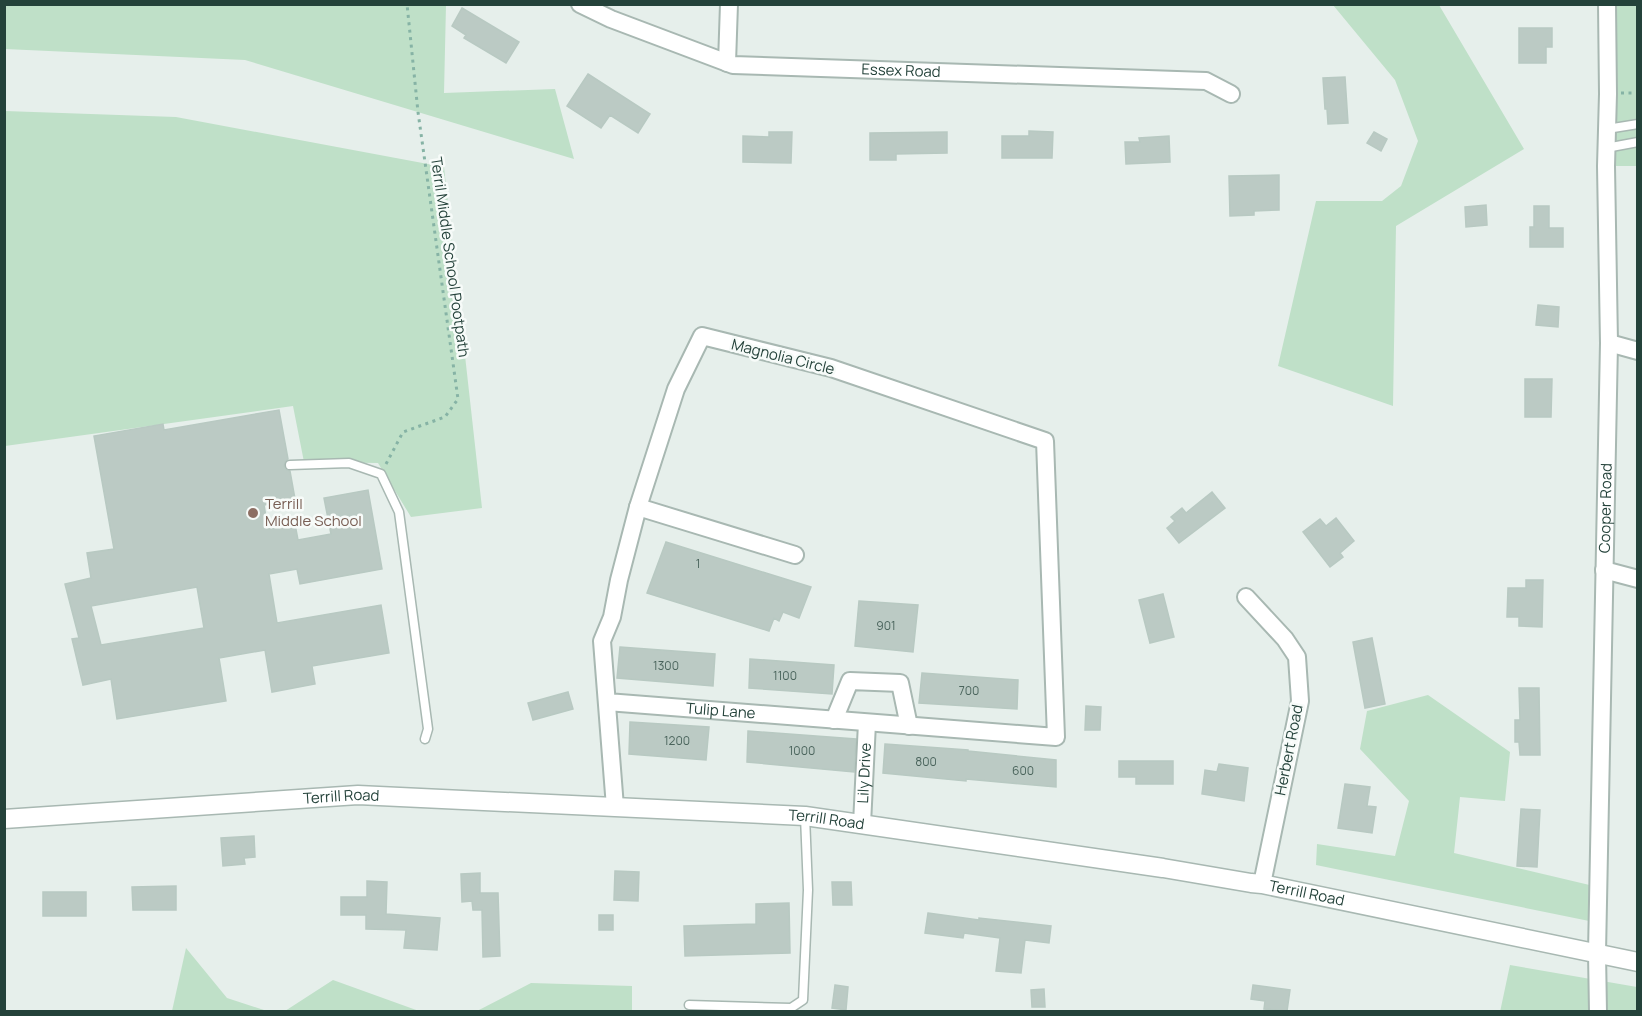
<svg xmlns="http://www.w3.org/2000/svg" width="1642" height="1016" font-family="Manrope,sans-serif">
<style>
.green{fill:#bfe0c8}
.building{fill:#bbcac4;stroke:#b8c9c2;stroke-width:1.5;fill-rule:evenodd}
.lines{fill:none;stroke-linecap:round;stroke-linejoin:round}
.service-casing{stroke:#a8b8b2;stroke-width:11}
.minor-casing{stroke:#a8b8b2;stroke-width:20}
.tertiary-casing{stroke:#a8b8b2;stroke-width:21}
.path{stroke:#86b3a5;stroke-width:3;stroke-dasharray:3 4.5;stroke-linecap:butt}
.service{stroke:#fff;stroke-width:8}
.minor{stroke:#fff;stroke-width:16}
.tertiary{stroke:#fff;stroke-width:18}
.education-dot{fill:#8d6e63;stroke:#f7fbf9;stroke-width:2}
.labels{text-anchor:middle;stroke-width:5;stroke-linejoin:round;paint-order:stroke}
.number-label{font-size:12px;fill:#4a645c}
.street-label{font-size:15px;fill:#24423a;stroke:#f7fbf9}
.education-label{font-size:15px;fill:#785e54;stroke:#f7fbf9;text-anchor:start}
</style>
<rect width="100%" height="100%" fill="#e6efeb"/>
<path class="green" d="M5,4L446,5L444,93L555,89L574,159L245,60L5,49Z
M1333,5H1439L1524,149L1396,226L1393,406L1278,366L1316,201H1382L1401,186L1418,141L1395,80Z
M1607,5H1637V166H1606Z
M5,111L176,117L444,167L482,508L411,517L378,463L304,462L293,406L5,446Z
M1428,695L1510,752L1505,801L1460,797L1454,853L1598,887L1599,923L1316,865L1317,844L1395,856L1409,801L1360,749L1367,711Z
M186,948L227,998L267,1011H172Z
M1510,965L1637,987V1011L1500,1012Z
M333,980L419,1011H285Z
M531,983L632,986V1011H477Z"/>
<path class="building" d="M462,8L519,42L506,63L464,38L466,35L452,26Z
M1519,28H1552V47H1546V63H1519Z
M588,74L650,114L638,133L610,115L601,128L567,106Z
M1345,77L1348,123L1328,124L1327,109H1325L1323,78Z
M1029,131L1053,132L1052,158H1002V136H1029Z
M769,132H792L791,163L743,162V136L769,137Z
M947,132V153L896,154V160H870V133Z
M1374,132L1387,139L1381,151L1367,143Z
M1169,136L1170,162L1126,164L1125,142H1140L1139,138Z
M1279,175V210L1254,211V215L1230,216L1229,176Z
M1486,205L1487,225L1466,227L1465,207Z
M1534,206H1549V228H1563V247H1530V227H1534Z
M1538,305L1559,307L1558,327L1536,325Z
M1525,379H1552L1551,417H1525Z
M279,410L288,459L285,462L284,466L287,470L290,471L295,499L264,505L268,529L295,524L298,540L331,534L324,498L368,490L382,569L300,584L297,569L269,574L277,623L381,605L389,653L312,666L315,684L272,692L265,650L219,658L226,701L117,719L111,679L83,685L72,639L79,638L65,584L91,578L87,553L114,549L94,436L163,424L164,430ZM197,587L204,628L101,645L91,606Z
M1212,492L1225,508L1179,543L1167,528L1175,521L1171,517L1182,508L1186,513Z
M1336,518L1354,541L1340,553L1343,557L1330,567L1303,532L1320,519L1326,526Z
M666,542L811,587L799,618L783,612L779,621L774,618L769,631L647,593Z
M1526,580H1543L1542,627L1519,626V617H1507L1508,588H1526Z
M1163,594L1174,637L1150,643L1139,600Z
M859,601L918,605L913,652L855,646Z
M1372,638L1385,704L1365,708L1353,642Z
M620,647L715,654L713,686L617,678Z
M750,659L834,665L832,694L749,688Z
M922,673L1018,680L1017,709L919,703Z
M1519,688H1539L1540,755H1520L1519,742H1515V720H1520Z
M568,692L573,709L533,720L528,703Z
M1086,706L1101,707L1100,730H1085Z
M630,722L709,727L706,760L629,754Z
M748,731L856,739L854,772L747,762Z
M885,744L968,750V751L1056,760V787L966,779V781L883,773Z
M1119,761H1173V784H1136V777H1119Z
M1219,764L1248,768L1244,801L1202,794L1205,770L1217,772Z
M1345,784L1370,787L1367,806L1376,807L1372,833L1338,828Z
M1521,809L1540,810L1537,867L1517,866Z
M254,836L255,857L244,858L245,864L223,866L221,838Z
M615,871L639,872L638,901L614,900Z
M480,873V893H498L500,956L483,957L482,910H473L472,901L462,902L461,874Z
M367,881L387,882L386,914L440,918L437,950L404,948L406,930L366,929V915H341V897H367Z
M832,882H851L852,905H833Z
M176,886V910H133L132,887Z
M43,892H86V916H43Z
M789,903L790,953L685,956L684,926L756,924V904Z
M928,913L979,920V918L1051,926L1049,943L1025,940L1021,973L996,971L1000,938L964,933L963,938L925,933Z
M599,915H613V930H599Z
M835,985L848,987L846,1010L832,1008Z
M1253,985L1290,990L1287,1011L1264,1009L1265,1001L1251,999Z
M1044,989L1045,1007H1032L1031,990Z"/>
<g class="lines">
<g class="service-casing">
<path id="service" d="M1607,129L1638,124
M1606,148L1638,142
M290,465L349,463L381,474L399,512L428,729L425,739
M689,1005L791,1008L803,1000L808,890L805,816"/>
</g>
<g class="minor-casing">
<g id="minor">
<path id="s1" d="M580,4L611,19L733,65L1206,81L1231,94"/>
<path d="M727,63L729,4"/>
<path d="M1609,343L1638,351"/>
<path d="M638,507L795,555"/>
<path d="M1604,570L1638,579"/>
<path d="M1246,597L1285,639L1297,657L1300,701L1262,884"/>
<path id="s2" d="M607,702L1056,737L1045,441L831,368L702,336L676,389L638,507L619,580L612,617L602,641L615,807"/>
<path d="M834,720L850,681L900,683L909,726"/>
<path id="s3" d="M862,824L867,723"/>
<path id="s4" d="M1598,1012L1597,953L1609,343L1606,166L1608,94L1607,4"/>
</g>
</g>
<g class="tertiary-casing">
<g id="tertiary">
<path id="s5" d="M4,819L358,795L805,816L1163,868L1251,883L1262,884L1638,962"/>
</g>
</g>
<path class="path" d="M1621,93H1638
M386,464L403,432L445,417L458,399L418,112L407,4"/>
<use href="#service" class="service"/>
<use href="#minor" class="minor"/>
<use href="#tertiary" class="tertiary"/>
</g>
<circle class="education-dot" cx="253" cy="513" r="6"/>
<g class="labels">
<g class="number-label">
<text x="698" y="568">1</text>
<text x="886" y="630">901</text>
<text x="666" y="670">1300</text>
<text x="785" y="680">1100</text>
<text x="969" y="695">700</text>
<text x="677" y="745">1200</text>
<text x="802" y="755">1000</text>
<text x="926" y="766">800</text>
<text x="1023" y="775">600</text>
</g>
<g class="street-label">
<text dy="5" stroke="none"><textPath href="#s1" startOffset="333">Essex Road</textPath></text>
<text transform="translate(450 257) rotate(82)" y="5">Terril Middle School Pootpath</text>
<text transform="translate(783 357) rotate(14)" y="5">Magnolia Circle</text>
<text dy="5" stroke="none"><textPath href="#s4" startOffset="504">Cooper Road</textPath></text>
<text dy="5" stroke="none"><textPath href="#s2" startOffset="114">Tulip Lane</textPath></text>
<text transform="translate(1289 750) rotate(-79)" y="5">Herbert Road</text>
<text dy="5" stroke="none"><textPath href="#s3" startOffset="51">Lily Drive</textPath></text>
<text dy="5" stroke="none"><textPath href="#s5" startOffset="338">Terrill Road</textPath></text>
<text dy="5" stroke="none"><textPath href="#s5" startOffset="824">Terrill Road</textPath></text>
<text dy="5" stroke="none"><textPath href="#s5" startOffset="1310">Terrill Road</textPath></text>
</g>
<g class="education-label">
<text x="265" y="509">Terrill<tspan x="265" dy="17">Middle School</tspan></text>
</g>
</g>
<rect width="1642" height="1016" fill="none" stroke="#24423a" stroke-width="12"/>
</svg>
